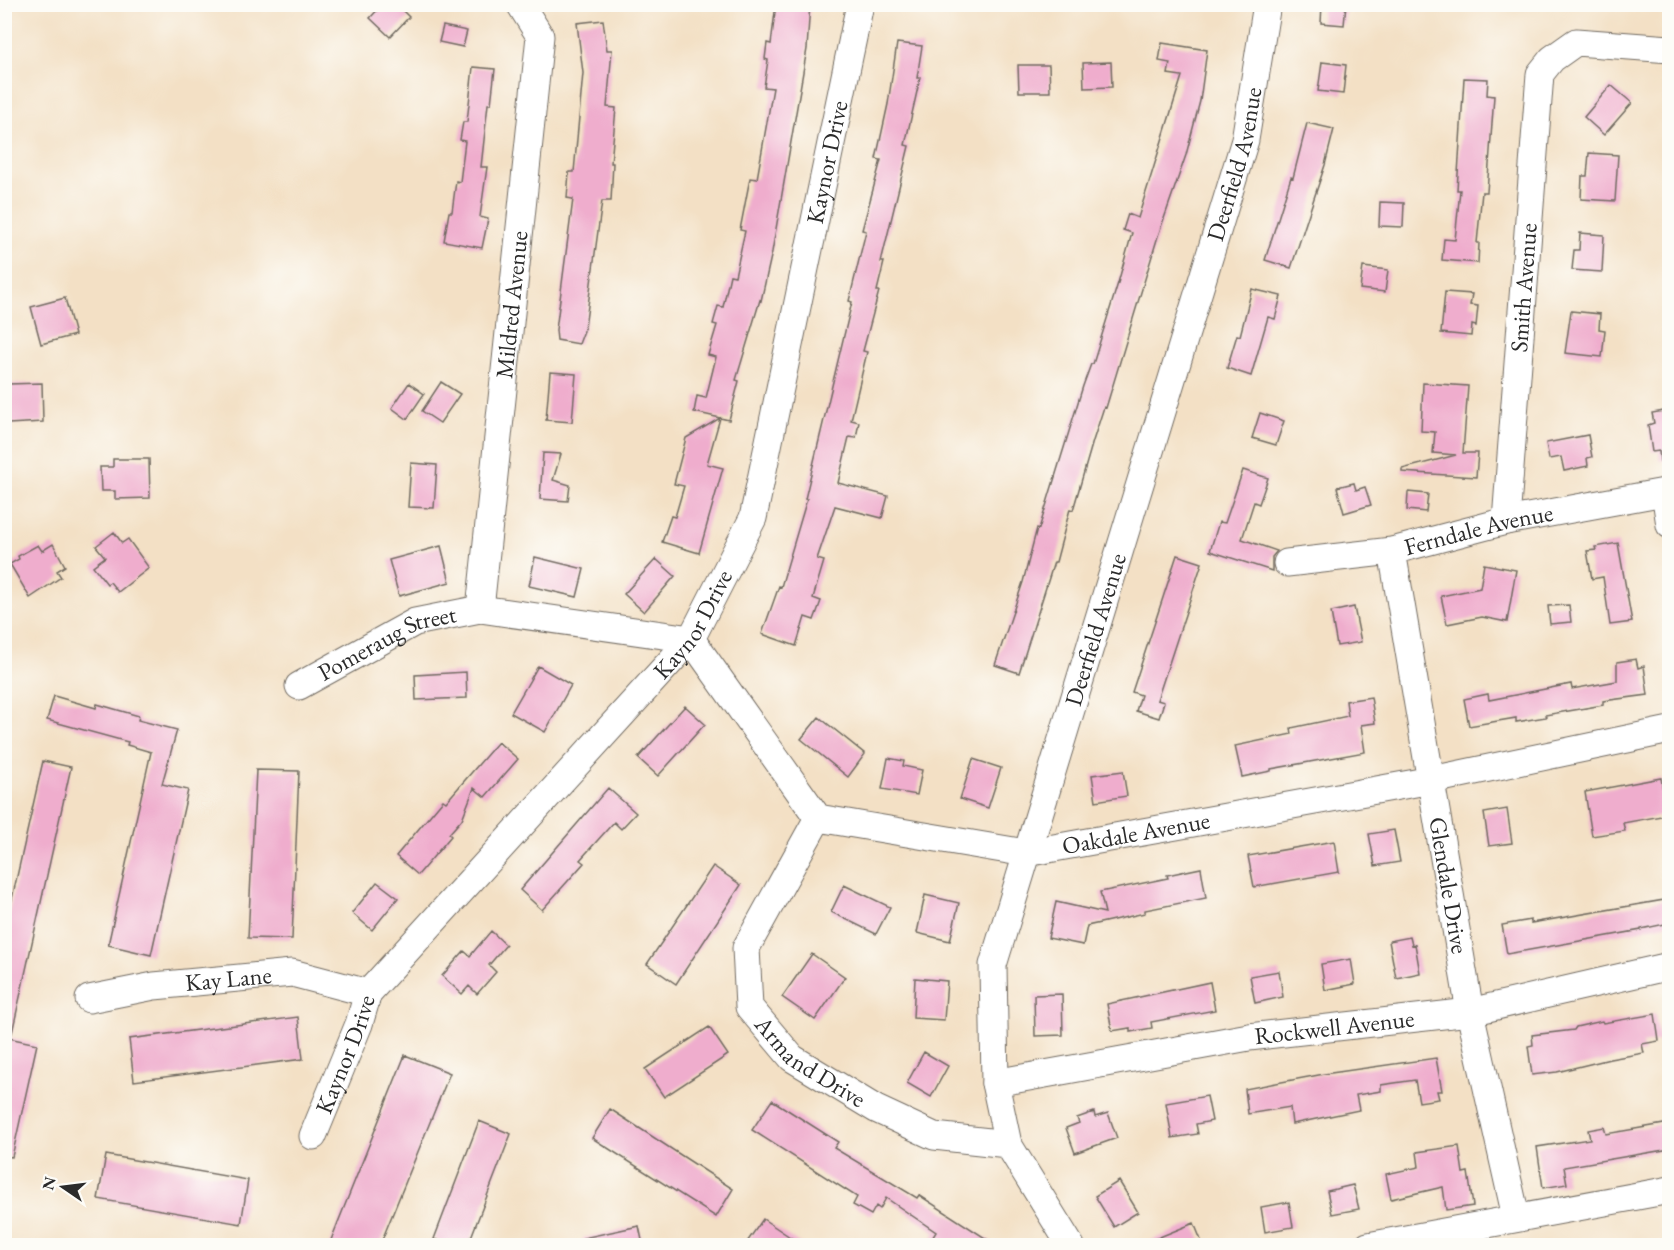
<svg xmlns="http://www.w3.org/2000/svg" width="1674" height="1250" font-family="'EB Garamond',serif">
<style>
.building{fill:#efadcd}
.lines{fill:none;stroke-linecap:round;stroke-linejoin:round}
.minor-casing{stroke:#716a61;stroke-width:29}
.minor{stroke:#fff;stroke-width:27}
.labels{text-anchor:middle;stroke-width:6;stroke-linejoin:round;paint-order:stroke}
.street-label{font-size:24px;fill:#2b2b2b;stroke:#fdfcf7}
</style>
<rect width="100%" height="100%" fill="#fdfcf7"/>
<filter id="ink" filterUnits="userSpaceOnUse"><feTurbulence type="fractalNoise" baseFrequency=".0167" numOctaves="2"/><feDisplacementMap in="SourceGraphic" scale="12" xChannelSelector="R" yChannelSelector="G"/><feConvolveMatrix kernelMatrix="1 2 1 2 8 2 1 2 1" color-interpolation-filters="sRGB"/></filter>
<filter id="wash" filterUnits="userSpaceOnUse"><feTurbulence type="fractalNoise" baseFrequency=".008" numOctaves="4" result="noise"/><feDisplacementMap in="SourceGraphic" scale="24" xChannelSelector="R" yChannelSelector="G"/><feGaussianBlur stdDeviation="1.35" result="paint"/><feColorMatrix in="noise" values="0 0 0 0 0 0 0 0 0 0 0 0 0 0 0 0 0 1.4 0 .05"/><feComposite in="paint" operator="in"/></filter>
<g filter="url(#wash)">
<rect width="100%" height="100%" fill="#f3e0c5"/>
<g id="blocks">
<path class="building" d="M383,4H396L409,17L390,37L370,18Z
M776,4H810L807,49L772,252L761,301L760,300L736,380L739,381L729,420L694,412L697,396L706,398L716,357L708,355L717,325L713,324L718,306L723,307L730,275L735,276L745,231L740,230L750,178L757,179L773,88L764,87L768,60L765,59L767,43L771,44Z
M1322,4H1346L1344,25L1321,23Z
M603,20L607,50H612L607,107L616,108L611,163H613L611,201H602L585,328L579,344L557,340L556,330L573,199L567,198L569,172H574L583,73L577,23Z
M443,26L467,31L463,47L439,42Z
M897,43L922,46L917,78H920L905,145L909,146L881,262H884L877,291H879L863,351L867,352L851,420L859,422L856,438L849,437L838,483L888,496L882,518L835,506L817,559L824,561L813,598L821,601L814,620L805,617L796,646L762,634L779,586L781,587L807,499H805L852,302L849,301L866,231L862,230L881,160L876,159L888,104Z
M1162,43L1207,50L1200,101L1186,155L1158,236L1106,408L1104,407L1093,441L1073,510L1070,509L1056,562H1054L1019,673L995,665L1023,582L1037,528L1039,529L1083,386L1091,364H1093L1118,283L1132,233L1123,230L1128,214L1138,218L1182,76L1168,74L1170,63L1159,61Z
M1111,62L1112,87L1084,88L1083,63Z
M1322,62L1346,65L1343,94L1318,91Z
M1018,65H1049L1050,92H1019Z
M473,67L495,69L491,104H488L481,167H487L480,217L488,219L482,248L444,241L449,212H452L456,181L460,182L465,141L460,140L463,122H467Z
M1464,78L1488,79L1487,95L1494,96L1487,192H1482L1477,243H1479L1478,263L1442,260L1444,239L1455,240L1460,190H1457Z
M1611,85L1632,103L1604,135L1584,117Z
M1307,123L1334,129L1325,165L1291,268L1265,260L1291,177L1293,178Z
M1589,153L1618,155L1615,201L1581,199L1582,176H1587Z
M1380,202L1404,203L1403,227L1379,226Z
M1580,233L1604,235L1602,272L1572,270L1574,250H1579Z
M1363,267L1388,270L1385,292L1360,289Z
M1252,289L1281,296L1275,319L1268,317L1251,376L1227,368L1237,335L1240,336Z
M1445,292L1472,294L1470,305L1478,306L1476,326L1472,325L1471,336L1441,333Z
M65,298L75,335L41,344L31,307Z
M1571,311L1600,314L1599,329L1605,330L1602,357L1565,353Z
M550,372L576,374L572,422L546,420Z
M441,382L460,394L440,423L422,411Z
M42,383L43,422L8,424L7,415H4V392H8V384Z
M409,383L424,394L407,419L392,408Z
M1423,383L1468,386L1463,453H1478L1476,477L1402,472V469L1456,455L1433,453L1435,432L1421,431Z
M1670,410V460L1660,461L1659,451L1652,452L1648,425L1654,423L1652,413Z
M1260,413L1284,421L1276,445L1252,438Z
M720,418L707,464L723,468L699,553L662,542L671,516L675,517L684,486L674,484L686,438Z
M1588,435L1592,457L1587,458L1588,466L1564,471L1561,457L1549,459L1546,443Z
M543,453L561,454L553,480L570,485L568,501L540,499Z
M113,459H149L150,498L115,499V491H101L100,467H113Z
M411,463L437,465L434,508L408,507Z
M1243,470L1268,478L1259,504L1254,502L1242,539L1277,551L1272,557V571L1210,551L1219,522L1225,523Z
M1354,483L1356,490L1365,487L1371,505L1344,513L1337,487Z
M1408,492L1428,494L1426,512L1407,510Z
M114,532L122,543L128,539L149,568L118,592L110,582L107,584L93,566L105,557L96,546Z
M1618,543L1632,622L1610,625L1603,577L1592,579L1587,551L1596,550L1595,547Z
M53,544L65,566L57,571L61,577L30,598L10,564L19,559L18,556L38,545L42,551Z
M441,546L450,582L399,596L389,560Z
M1177,555L1202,563L1157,700L1164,702L1159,718L1136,711L1141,695L1132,692Z
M535,557L584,569L577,597L529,586Z
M656,559L675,576L644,612L624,594Z
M1484,564L1516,570L1507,622L1482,617L1447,624L1441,596L1480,588Z
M1569,605L1571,622L1550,624L1548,606Z
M1354,607L1361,642L1337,646L1331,612Z
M1636,659L1638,668L1644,666L1648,695L1603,701V705L1545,715L1546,717L1516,722V718L1469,726L1464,699L1488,694L1489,700L1571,684L1572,689L1617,681V662Z
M538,666L571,685L545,732L511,713Z
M466,672L467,698L416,700L415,675Z
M54,696L96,708L97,704L139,716L138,720L177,730L162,784L188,790L151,955L108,945L151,752L127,745L128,742L47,720Z
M1371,697L1375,723L1361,725L1365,752L1271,769V771L1242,777L1235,746L1292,734L1291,728L1348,716L1346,701Z
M685,706L705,724L658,776L638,758Z
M819,717L865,754L848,777L801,739Z
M498,742L518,759L485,797L474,788L462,819L449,834L451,836L418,875L396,856L443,800L446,802Z
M888,758L904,761L903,766L922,770L917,795L882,789Z
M973,759L1001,768L988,808L960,799Z
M43,761L71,767L12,1033L4,1032V934Z
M256,770L299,771L292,939L248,938Z
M1123,771L1127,796L1096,801L1092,775Z
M1661,778L1667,815L1623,823L1625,831L1592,836L1585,792Z
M608,788L636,813L621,829L614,822L580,860L584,863L542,910L520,890Z
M1507,809L1512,843L1489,846L1484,813Z
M1394,830L1400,862L1375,866L1369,834Z
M1334,841L1339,872L1254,887L1248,856Z
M713,866L741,885L676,984L647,964Z
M1201,868L1206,898L1145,910V913L1087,926L1083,945L1048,938L1056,902L1105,913L1100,892L1168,878L1167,875Z
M377,882L398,898L372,930L352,913Z
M844,885L890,907L876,934L831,912Z
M925,895L959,903L950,941L917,933Z
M1670,899V923L1641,929V930L1507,954L1502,925L1531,920V923Z
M491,931L506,945L489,965L496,972L477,994L469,986L462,994L442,976L464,951L470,956Z
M1410,937L1412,945L1415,944L1420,973L1396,978L1389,941Z
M812,954L845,977L815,1020L782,997Z
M1351,959L1355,984L1325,990L1321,964Z
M1279,971L1283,997L1255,1003L1250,976Z
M915,978L947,981L944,1020L913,1018Z
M1210,982L1215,1010L1151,1022L1152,1028L1130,1032V1028L1112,1031L1107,1004Z
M1062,994L1063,1035L1035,1036L1034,995Z
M1655,1014L1659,1041L1642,1044L1644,1053L1610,1059L1557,1072L1532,1075L1528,1046L1533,1045L1532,1035L1574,1030L1576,1027L1602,1021L1603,1023Z
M298,1017L303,1059L134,1081L129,1039Z
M709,1027L728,1055L664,1097L645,1069Z
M4,1037L37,1044L12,1157L4,1156Z
M924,1052L948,1066L931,1097L907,1083Z
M405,1055L450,1073L380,1245H329Z
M1436,1058L1442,1091H1437L1439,1099L1419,1102L1415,1080L1381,1085V1091L1356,1095L1359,1110L1292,1124L1290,1107L1248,1114L1245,1089L1324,1074Z
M1207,1096L1212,1121L1196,1124L1198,1134L1172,1138L1166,1103Z
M772,1100L838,1142L834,1148L917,1198L919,1195L996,1245H928L936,1232L886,1198L880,1209L876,1206L871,1215L853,1205L857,1197L752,1130Z
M610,1109L733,1189L716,1217L592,1138Z
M1094,1112L1095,1117L1108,1113L1117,1138L1075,1153L1066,1128L1079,1123L1077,1118Z
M479,1121L511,1134L468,1245H449L434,1239Z
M1670,1123V1149L1564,1167L1567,1184L1543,1188L1537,1147L1590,1139L1588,1130L1604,1127L1606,1134Z
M1459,1146L1463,1173L1468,1172L1473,1206L1446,1210L1443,1187L1391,1199L1386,1174L1419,1167L1417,1152Z
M106,1155L248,1180L241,1224L98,1199Z
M1119,1181L1138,1212L1114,1227L1095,1196Z
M1353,1185L1359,1209L1332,1214L1327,1191Z
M1289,1202L1293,1227L1265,1232L1261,1207Z
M763,1219L802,1245H745Z
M1194,1223L1203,1245H1140Z
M639,1226L643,1245H583V1238Z"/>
</g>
</g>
<g filter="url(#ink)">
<use href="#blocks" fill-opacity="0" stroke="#716a61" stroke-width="1.5"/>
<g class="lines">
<g class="minor-casing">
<g id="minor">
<path d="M1665,492L1670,525"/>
<path id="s1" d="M1506,521L1540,74L1552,59L1576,42L1670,49"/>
<path id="s2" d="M1392,551L1470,1012L1516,1217"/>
<path id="s3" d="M1287,563L1392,551L1506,521L1670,491"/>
<path id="s4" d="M480,609L540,36L520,4"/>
<path id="s5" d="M299,686L415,622L480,609L691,639L818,818L1026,853L1432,780L1670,730"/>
<path id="s6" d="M818,818L746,948L749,1007L792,1058L876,1109L934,1136L1008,1144"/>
<path id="s7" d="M89,999L154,986L292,973L368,993"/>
<path id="s8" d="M995,1083L1249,1037L1470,1012L1670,966"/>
<path id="s9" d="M313,1136L359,1024L368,993L691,639L753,518L860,4"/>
<path id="s10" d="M1071,1246L1008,1144L995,1083L993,965L1245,140L1267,4"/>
<path d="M1368,1246L1670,1190"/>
</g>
</g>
<use href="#minor" class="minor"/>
</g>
</g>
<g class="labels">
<g class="street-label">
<text dy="8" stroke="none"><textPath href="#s9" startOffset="1132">Kaynor Drive</textPath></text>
<text dy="8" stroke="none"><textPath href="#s10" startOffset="1137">Deerfield Avenue</textPath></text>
<text dy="8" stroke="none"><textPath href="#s1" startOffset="234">Smith Avenue</textPath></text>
<text dy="8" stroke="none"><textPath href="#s4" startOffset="306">Mildred Avenue</textPath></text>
<text dy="8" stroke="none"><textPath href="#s3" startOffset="195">Ferndale Avenue</textPath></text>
<text dy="8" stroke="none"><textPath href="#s9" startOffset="646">Kaynor Drive</textPath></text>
<text dy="8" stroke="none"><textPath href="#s10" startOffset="651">Deerfield Avenue</textPath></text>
<text dy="8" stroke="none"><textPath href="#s5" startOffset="99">Pomeraug Street</textPath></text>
<text dy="8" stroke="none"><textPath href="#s5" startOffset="954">Oakdale Avenue</textPath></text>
<text dy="8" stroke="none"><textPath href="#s2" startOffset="339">Glendale Drive</textPath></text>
<text dy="8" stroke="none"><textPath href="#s7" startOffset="141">Kay Lane</textPath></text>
<text dy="8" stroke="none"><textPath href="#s8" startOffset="344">Rockwell Avenue</textPath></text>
<text dy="8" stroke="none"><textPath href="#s9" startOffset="88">Kaynor Drive</textPath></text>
<text dy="8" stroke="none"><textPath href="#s6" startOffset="291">Armand Drive</textPath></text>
</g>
</g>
<rect width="1674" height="1250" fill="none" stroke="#fdfcf7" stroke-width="24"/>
<g transform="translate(63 1187) rotate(284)" stroke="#fdfcf7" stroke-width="4.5" paint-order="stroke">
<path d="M0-4.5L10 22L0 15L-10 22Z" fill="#2b2b2b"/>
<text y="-9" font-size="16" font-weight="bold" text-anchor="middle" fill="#2b2b2b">N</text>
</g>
</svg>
